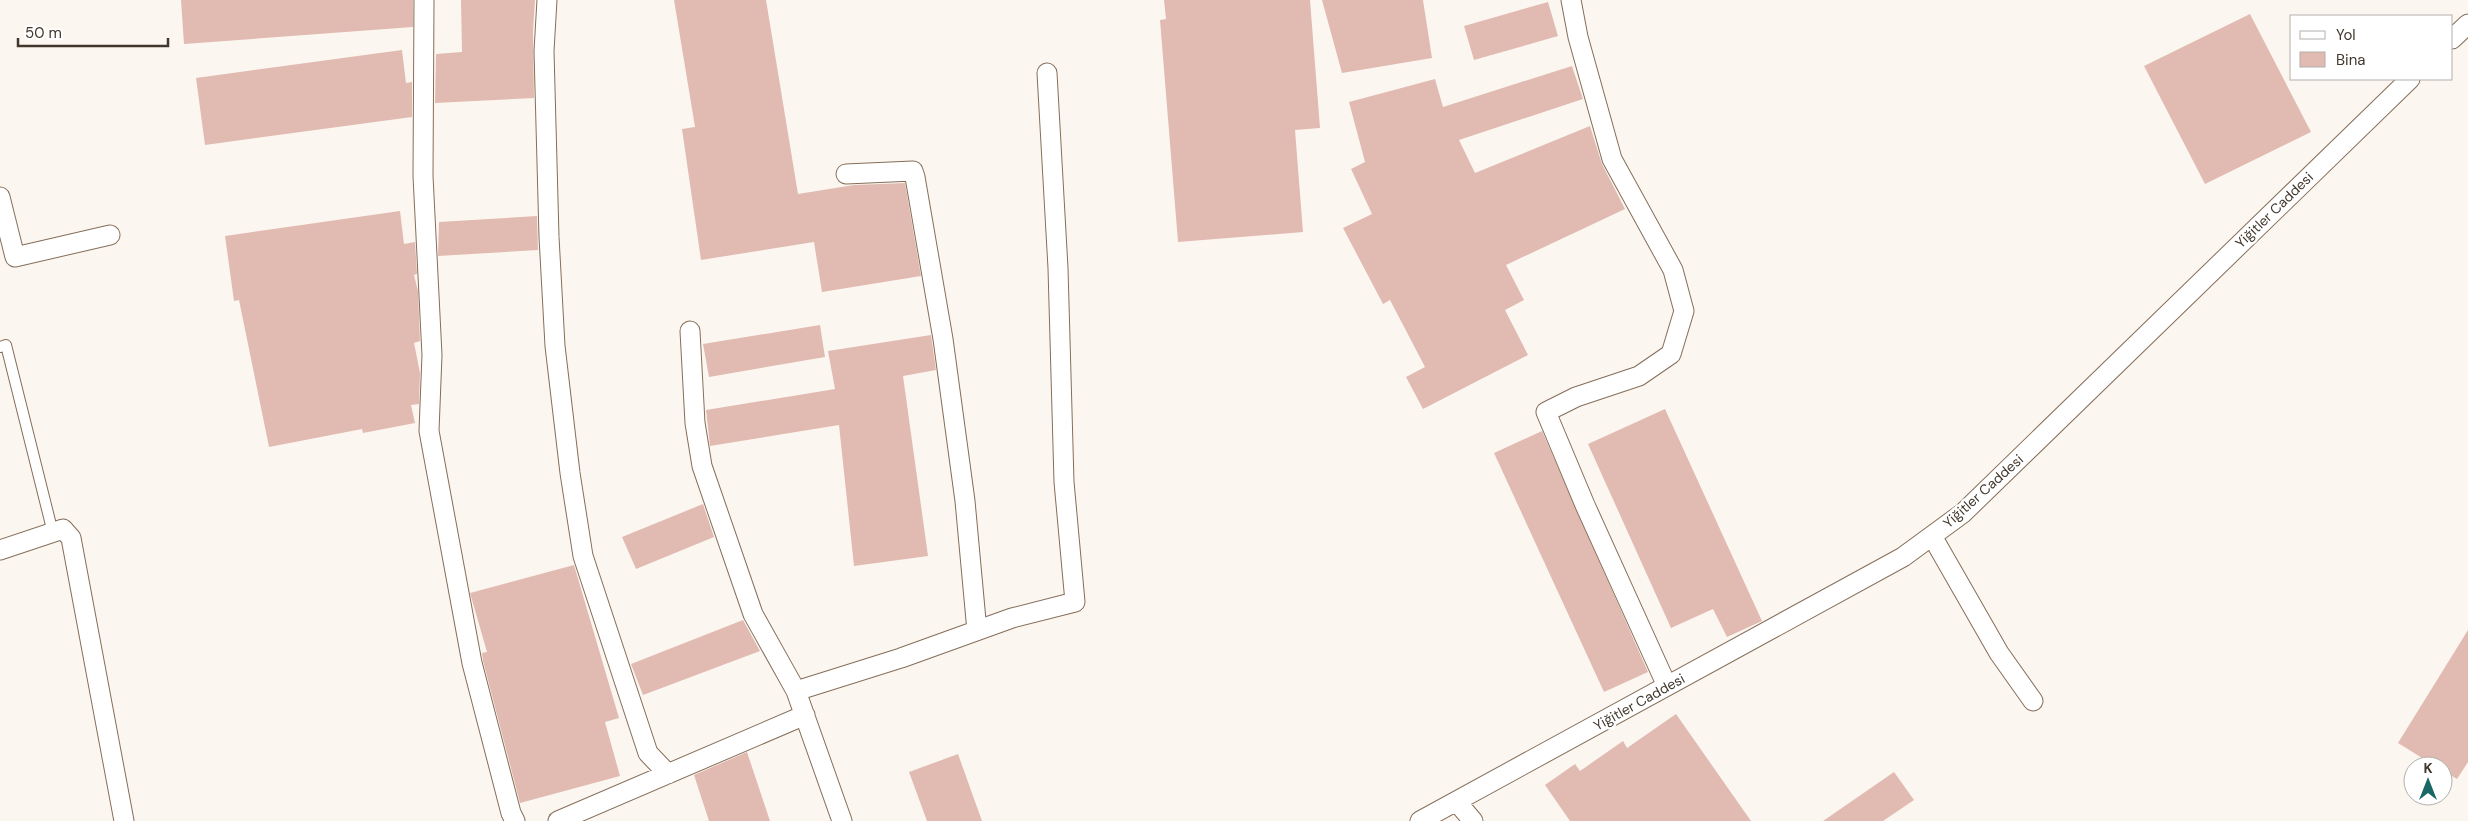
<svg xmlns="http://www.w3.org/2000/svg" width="2468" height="821" font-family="'DM Sans',sans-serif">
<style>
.building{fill:#e1bbb1}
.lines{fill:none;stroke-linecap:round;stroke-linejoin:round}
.service-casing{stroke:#856e58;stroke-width:12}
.minor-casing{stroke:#856e58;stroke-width:21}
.service{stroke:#fff;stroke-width:10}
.minor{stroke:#fff;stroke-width:19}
.labels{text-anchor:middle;stroke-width:5;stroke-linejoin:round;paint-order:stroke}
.street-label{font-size:14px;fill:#41372d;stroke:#fff}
</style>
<rect width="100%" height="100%" fill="#fcf6f1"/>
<path class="building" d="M181,0H413V27L184,44Z
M461,0H535L533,32L534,98L435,103L436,54L462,52Z
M674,0H766L798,194L854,185L905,183L921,276L822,292L814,242L701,260L682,129L695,127Z
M1164,0H1310L1320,128L1295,130L1303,232L1178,242L1160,20L1166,19Z
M1322,0H1423L1432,58L1342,73Z
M1548,2L1558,36L1474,60L1464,26Z
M2250,14L2311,132L2205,184L2144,66Z
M402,50L406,83L412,82V117L205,145L196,78Z
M1572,66L1583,99L1459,140L1475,173L1590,126L1602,164L1625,209L1506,265L1524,300L1505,310L1528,355L1423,409L1406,377L1425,367L1390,300L1383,304L1343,228L1372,214L1351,169L1365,162L1349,102L1435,79L1443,107Z
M400,211L404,244L415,242L417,274L414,275L418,291L420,341L414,343L420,373L419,404L411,405L415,423L363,433L362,429L269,447L239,300L234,301L225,236Z
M537,216L538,250L438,256L439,222Z
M820,325L825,357L709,377L703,344Z
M931,335L936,370L903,376L928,556L854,566L839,425L710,446L706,410L835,389L828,351Z
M1665,409L1762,621L1727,637L1713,609L1671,628L1588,444Z
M1542,431L1648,672L1604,692L1494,453Z
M703,504L714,537L636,569L622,537Z
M574,565L619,718L605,722L620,776L520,803L483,661L482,653L487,652L470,593Z
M743,620L760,651L643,695L631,664Z
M2468,630V762L2457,779L2443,771V766H2435L2398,743Z
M1676,714L1751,821H1570L1545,785L1575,764L1580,771L1623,741L1627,748Z
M747,752L770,821H709L694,775Z
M958,754L982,821H927L909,772Z
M1894,772L1914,800L1883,821H1823Z"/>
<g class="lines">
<g class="service-casing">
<path id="service" d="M0,347L6,345L53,533"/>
</g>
<g class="minor-casing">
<path id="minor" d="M424,0L423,176L432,355L429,431L472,663L511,813L515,821
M547,0L544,51L549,237L555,346L570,473L583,556L648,753L668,774
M1571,0L1578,37L1612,159L1673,270L1684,311L1671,354L1639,376L1576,397L1546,412L1585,505L1667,686
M2452,39L2468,24
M846,174L913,171L915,177L943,339L965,501L977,631
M0,197L15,257L110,235
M690,331L695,423L702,466L753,614L796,691L842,821
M1932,536L1999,653L2033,701
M0,550L63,529L71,538L124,821
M796,691L901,658L1012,618L1075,602L1064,482L1058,268L1047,73
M1457,802L1473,821
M558,821L805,715
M1420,821L1903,557L1963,513L2410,79"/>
</g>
<use href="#service" class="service"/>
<use href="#minor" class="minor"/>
</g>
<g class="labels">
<g class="street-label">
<text transform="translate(2274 210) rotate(-44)" y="5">Yiğitler Caddesi</text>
<text transform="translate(1983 491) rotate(-42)" y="5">Yiğitler Caddesi</text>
<text transform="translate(1639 702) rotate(-29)" y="5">Yiğitler Caddesi</text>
</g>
</g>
<rect x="2290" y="15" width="162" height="65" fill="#ffffff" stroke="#b3afab"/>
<rect x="2300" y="31" width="25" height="8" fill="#ffffff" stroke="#b3afab"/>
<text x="2336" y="40" font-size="15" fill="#41372d">Yol</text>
<rect x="2300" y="52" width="25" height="15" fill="#e1bbb1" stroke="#b3afab"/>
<text x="2336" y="65" font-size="15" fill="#41372d">Bina</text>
<g transform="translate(2428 781)"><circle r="24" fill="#ffffff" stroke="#b3afab"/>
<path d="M0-4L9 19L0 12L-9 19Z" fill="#1a6866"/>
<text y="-8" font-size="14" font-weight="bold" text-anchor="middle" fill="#41372d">K</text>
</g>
<path d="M18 38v8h150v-8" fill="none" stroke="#41372d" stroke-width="2.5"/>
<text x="25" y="38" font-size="15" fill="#41372d" stroke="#ffffff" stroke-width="4" paint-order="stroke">50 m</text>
</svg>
